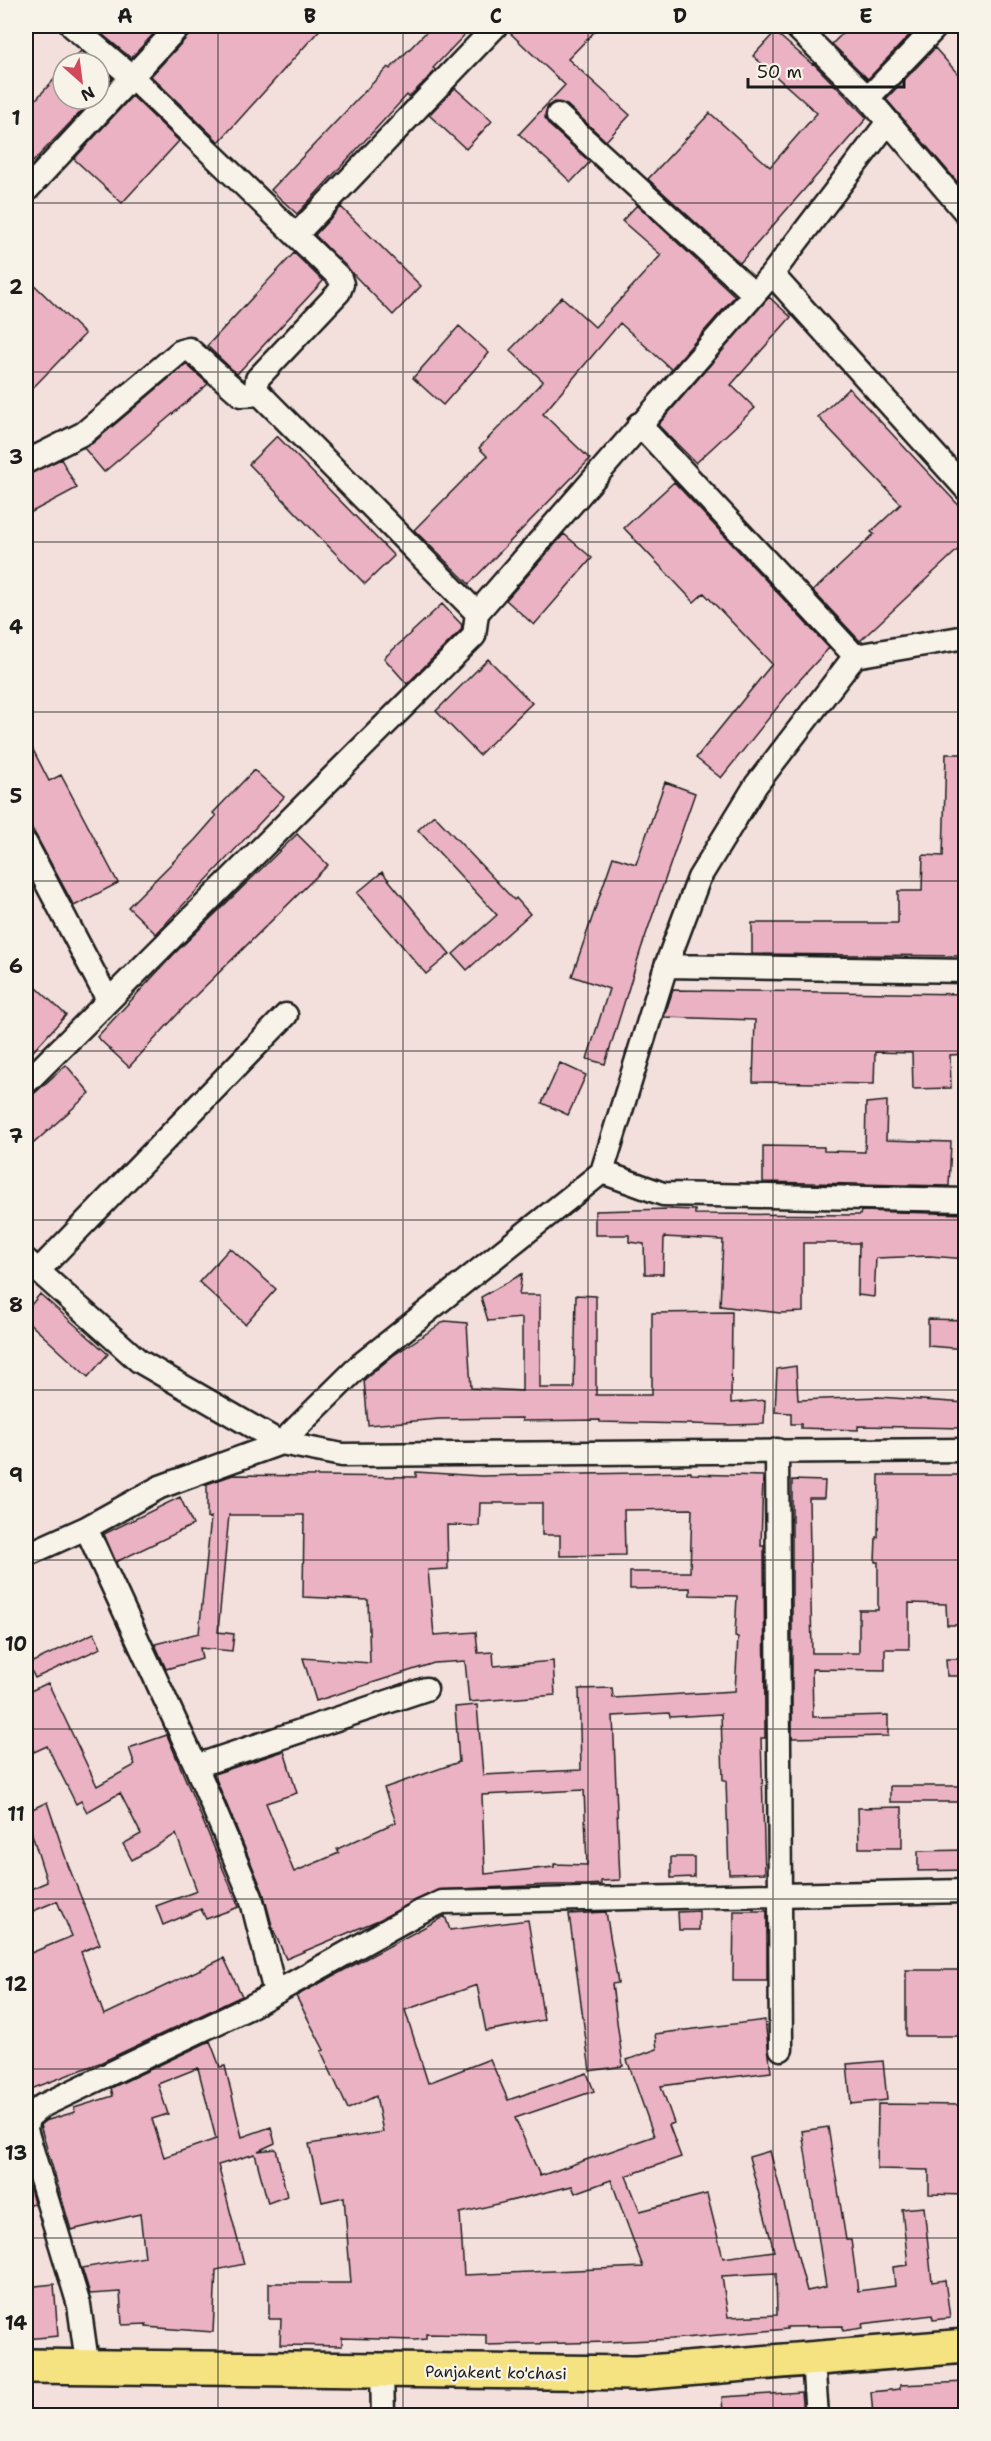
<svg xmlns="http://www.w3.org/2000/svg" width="991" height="2441" font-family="'Shantell Sans',sans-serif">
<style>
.building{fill:#ebb2c4;stroke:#1c1c1c;stroke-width:1.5;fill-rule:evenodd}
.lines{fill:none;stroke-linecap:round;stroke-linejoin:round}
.minor-casing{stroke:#1c1c1c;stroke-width:27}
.primary-casing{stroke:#1c1c1c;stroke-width:38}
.minor{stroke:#f7f3e8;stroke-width:22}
.primary{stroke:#f5e382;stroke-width:33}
.grid{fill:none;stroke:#1c1c1c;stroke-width:1.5;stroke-opacity:0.55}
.labels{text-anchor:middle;stroke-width:4.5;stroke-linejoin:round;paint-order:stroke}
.street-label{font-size:16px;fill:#1c1c1c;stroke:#f7f3e8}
.neatline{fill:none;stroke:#1c1c1c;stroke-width:2}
.grid-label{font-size:20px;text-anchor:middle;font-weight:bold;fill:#1c1c1c}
</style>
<rect width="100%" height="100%" fill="#f3e0dd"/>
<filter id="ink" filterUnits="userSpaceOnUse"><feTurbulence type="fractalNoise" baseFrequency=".0167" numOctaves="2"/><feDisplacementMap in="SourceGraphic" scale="12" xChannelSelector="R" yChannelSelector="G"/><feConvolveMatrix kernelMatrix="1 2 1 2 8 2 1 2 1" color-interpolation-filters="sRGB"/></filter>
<g filter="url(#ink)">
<path class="building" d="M92,26H161L131,58Z
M192,26H323L219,142L151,76L189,35Z
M432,26H473L433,68L436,70L409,97L407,95L297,214L271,190L388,67L390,69Z
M509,26H600L568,59L630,115L606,141L567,105L554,102L548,106L545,118L549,125L590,162L571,182L519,134L565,85L508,31Z
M850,26H915L917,27L868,79L832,44Z
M775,32L812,64L813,63L867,118L740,263L648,179L710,113L770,167L817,113L753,56Z
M935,48L966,83V192L886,99Z
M81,51L95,63H69Z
M99,67L112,78L99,92Z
M63,70V99H93L26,169V110Z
M455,88L492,121L466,149L429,115Z
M132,96L179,141L122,203L74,159Z
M637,205L735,296L671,369L620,323L543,414L590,459L469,584L414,530L487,456L479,448L543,381L510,350L562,297L595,327L661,255L622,221Z
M341,207L421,286L393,315L315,235Z
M294,253L323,281L237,374L207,346Z
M26,277L85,334L26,395Z
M769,297L791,317L731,385L755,408L696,463L658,425Z
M459,326L489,353L443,405L413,378Z
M186,364L208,384L104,472L84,448L93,443Z
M849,388L966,513V542L860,641L813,591L874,534L871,532L901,504L818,417Z
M277,436L394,556L365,584L249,464Z
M61,459L77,488L26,515V475Z
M674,482L829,648L796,684L721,778L696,758L772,664L704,593L694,602L624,528Z
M564,534L592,558L534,625L506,600Z
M442,604L462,625L461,630L407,684L384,658Z
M488,659L532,703L479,755L436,711Z
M26,736L49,781L61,775L118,883L74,906L26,817Z
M946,754H966V956L752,954V923H898V891H922L923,855L943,856Z
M254,770L284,797L156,934L128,907L195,840L216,816L213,813Z
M665,782L695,793L641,949L605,1064L587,1059L609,989L572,976L613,857L636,864Z
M434,815L514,900L516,898L530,914L467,970L453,954L497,915L418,830Z
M297,834L328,865L186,1005L129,1067L97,1037L175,953Z
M382,872L450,954L426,974L357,893Z
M37,988L66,1015L26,1059V1001Z
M673,990L966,994V1054L950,1055L951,1088L913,1089L912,1053L875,1052L874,1084L753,1082L755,1020L664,1017Z
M560,1063L586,1075L568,1115L542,1103Z
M66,1065L90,1093L26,1150V1101Z
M887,1101L886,1140L951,1142L949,1186L763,1182V1146L824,1147V1151L865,1152L866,1103Z
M669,1209L695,1210V1214L860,1215L861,1211L966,1214V1259L930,1256L876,1258L874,1297L858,1295L859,1243H803V1312L780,1313L720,1306L723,1240L664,1237L663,1274H645L644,1244L629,1242V1235H595V1211Z
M230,1248L276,1289L245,1324L199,1282Z
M522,1274L519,1295H540V1388H574L576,1295L596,1296V1395H652V1313L732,1312L731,1403L765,1400L764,1424L731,1425L600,1422V1420L522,1421V1418L439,1419L368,1425L364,1380L394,1355L445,1321L467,1323L471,1388L522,1391V1318L488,1321L481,1297Z
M40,1294L108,1354L88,1377L26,1320V1311Z
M928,1319L966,1320V1349L928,1346Z
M796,1366L798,1400L878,1397L966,1403V1428L858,1426V1430L801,1428V1424H791V1413L775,1412L777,1369Z
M416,1472L481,1476L691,1472V1474L763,1476L761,1546H764L765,1738H761L765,1873L729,1874L726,1780H723L721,1714L670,1717L669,1713L613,1716L620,1880L601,1881V1884L586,1885H549L437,1890L381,1919L286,1959L273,1929L263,1892L214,1774L284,1751L297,1793L266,1803L294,1872L339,1853L337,1849L396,1822L384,1788L459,1762L455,1707L477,1705L483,1775L581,1770L579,1689L612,1688L613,1698L735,1691L738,1637L735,1636L737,1596L690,1595V1588L630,1589V1572H690L692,1509L624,1510L625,1555L560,1556V1535H542V1503H480L479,1526L447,1525L448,1569L428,1570L434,1635L476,1632L478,1653L493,1652L494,1666L553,1661L555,1695L469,1702L465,1661L434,1663L316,1701L303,1658L370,1663L368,1600L303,1597L304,1515H229L218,1632L234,1634L232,1651L200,1648L202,1659L166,1669L155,1644L199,1633L211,1517L207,1518V1484L233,1475L416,1477ZM584,1790L587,1865L554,1864V1867L485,1874L482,1795Z
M879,1475H966V1625H947L946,1604L909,1603V1649H885V1670L812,1669L813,1717L888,1715V1736L792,1738V1480L825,1481L824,1498H809L812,1653H859V1610H878V1562H875L876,1537H878Z
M180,1497L193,1525L116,1562L104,1534Z
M94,1633L101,1648L35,1678L28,1664Z
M946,1659H966V1676H947Z
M48,1683L97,1786L135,1765L129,1748L167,1735L239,1907L206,1919L201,1909L163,1925L156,1906L197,1891L176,1834L132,1860L123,1844L141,1834L120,1793L87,1812L81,1801L76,1804L47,1746L34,1752L26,1732V1693Z
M890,1786H966V1802H890Z
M47,1802L68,1865L100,1944L81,1952L104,2015L224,1958L242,1996L102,2062L26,2091V1955L72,1936L57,1901L26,1914V1891L47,1882L31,1831H26V1812Z
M902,1807V1848H859L858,1808Z
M966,1850V1870L918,1871V1851Z
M671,1857H694V1877L671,1878Z
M699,1911V1930H679L678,1912Z
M734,1911H767V1981H733Z
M606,1912L618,1983L612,1984L623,2066L590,2071L569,1914Z
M445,1916L450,1930L528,1920L544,2020L486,2031L477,1985L405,2010L428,2083L490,2059L508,2100L587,2073L594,2091L515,2118L540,2176L654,2136L627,2060L657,2049L655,2034L765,2020L771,2072L661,2086L674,2123L669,2125L681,2157L626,2176L640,2211L707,2194L723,2258L774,2251L749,2157L770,2151L807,2291L826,2287L802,2131L828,2127L846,2240H851L858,2291L895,2286L893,2267L908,2265L902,2209L924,2207L932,2282L945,2280L950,2318L933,2320L932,2315L862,2324L863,2328L843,2331V2326L787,2327V2329L672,2339L608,2342L486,2345V2335L426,2334V2339L415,2340L342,2338V2346L280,2345L281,2319H269V2283H351L344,2197L322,2202L309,2144L383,2132L376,2096L348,2109L321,2051L324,2050L296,1996ZM611,2180L643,2267L464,2275L460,2213L572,2186L575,2193ZM776,2273L777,2315L728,2317L722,2276Z
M906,1970H966V2036H906Z
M210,2041L220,2067L225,2066L242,2137L271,2127L275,2143L258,2151L276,2149L287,2196L268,2203L255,2154L218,2165L244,2264L216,2270L213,2332L146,2327L147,2324L122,2325L120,2292L90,2294L82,2268L145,2257L140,2214L71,2230L40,2125L45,2121L75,2112L74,2108L113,2096L111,2088ZM198,2068L216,2139L164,2157L152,2119L168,2114L158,2084Z
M883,2061L887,2100L851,2104L847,2064Z
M878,2104L966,2105V2195L929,2194V2170L877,2169Z
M26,2175L34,2203L26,2205Z
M54,2284L58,2336L26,2339V2287Z
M966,2382V2415H873L871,2392L900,2389V2385Z
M801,2392L803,2415H723L722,2397Z"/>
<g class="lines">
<g class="minor-casing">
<path id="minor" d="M72,26L132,77L340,278L342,284L339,292L257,379L256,387L260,394L477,613
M795,26L868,98L966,213
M868,98L937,26
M558,115L754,294
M26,191L179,26
M296,235L496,26
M772,274L966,489
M639,424L855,656
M26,462L84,433L181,351L189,349L241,395L260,394
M26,844L108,1000
M666,966L966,971
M26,1083L474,636L477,613L772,274L888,122
M602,1172L663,1194L966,1200
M26,1260L139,1361L281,1443L342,1455L966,1450
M38,1271L286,1015
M777,1450L781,2049
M86,1528L196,1766L251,1897L275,1992
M26,1555L86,1528L160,1487L281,1443L360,1365L602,1172L666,966L699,878L756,785L855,656L966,637
M196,1766L426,1689
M26,2128L28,2118L42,2106L248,2008L420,1912L442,1902L966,1891
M26,2130L79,2305L88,2369
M813,2360L817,2416
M382,2370L383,2416"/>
</g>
<g class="primary-casing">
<path id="primary" d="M26,2366L637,2373L966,2346"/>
</g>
<use href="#minor" class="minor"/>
<use href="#primary" class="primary"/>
</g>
</g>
<path class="grid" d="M218,26V2416M403,26V2416M588,26V2416M773,26V2416M26,203H966M26,372H966M26,542H966M26,712H966M26,881H966M26,1051H966M26,1220H966M26,1390H966M26,1560H966M26,1729H966M26,1899H966M26,2069H966M26,2238H966"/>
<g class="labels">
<g class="street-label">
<text transform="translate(496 2372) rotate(1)" y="6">Panjakent ko'chasi</text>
</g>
</g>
<rect width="991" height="2441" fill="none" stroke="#f7f3e8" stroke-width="66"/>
<g transform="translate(81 81) rotate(152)"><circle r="28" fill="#f7f3e8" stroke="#9f9d96" stroke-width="1.5"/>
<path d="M0-4.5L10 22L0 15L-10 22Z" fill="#d1495b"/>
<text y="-9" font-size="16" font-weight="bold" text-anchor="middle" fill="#1c1c1c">N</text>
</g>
<path d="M748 78v9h156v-9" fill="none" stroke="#1c1c1c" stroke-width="3"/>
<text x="757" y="78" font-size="18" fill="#1c1c1c" stroke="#f7f3e8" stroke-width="4.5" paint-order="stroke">50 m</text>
<rect x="33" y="33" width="925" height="2375" class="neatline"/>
<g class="grid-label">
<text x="125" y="23">A</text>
<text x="310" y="23">B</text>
<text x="496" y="23">C</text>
<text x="680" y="23">D</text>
<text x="866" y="23">E</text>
<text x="16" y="125">1</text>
<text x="16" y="294">2</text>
<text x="16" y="464">3</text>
<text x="16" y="634">4</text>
<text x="16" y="803">5</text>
<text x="16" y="973">6</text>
<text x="16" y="1143">7</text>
<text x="16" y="1312">8</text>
<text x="16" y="1482">9</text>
<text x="16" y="1651">10</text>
<text x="16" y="1821">11</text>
<text x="16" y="1991">12</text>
<text x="16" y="2160">13</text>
<text x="16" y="2330">14</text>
</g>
</svg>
